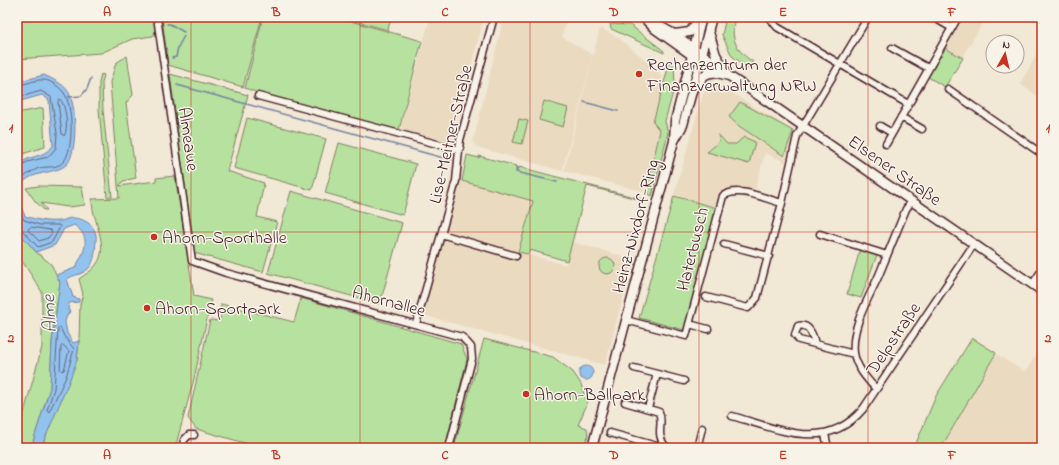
<svg xmlns="http://www.w3.org/2000/svg" width="1059" height="465" font-family="'Indie Flower',sans-serif">
<style>
.built{fill:#eadac0;fill-rule:evenodd}
.green{fill:#b7e19e;stroke:#808064}
.water{fill:#92c3ee;stroke:#7581a0}
.lines{fill:none;stroke-linecap:round;stroke-linejoin:round}
.shore{stroke:#676179;stroke-width:1}
.stream{stroke:#7581a0;stroke-width:1.5}
.street-casing{stroke:#4a1f2b;stroke-width:9}
.secondary-casing{stroke:#4a1f2b;stroke-width:11}
.street{stroke:#f7f3e8;stroke-width:6}
.secondary{stroke:#f7f3e8;stroke-width:8}
.grid{fill:none;stroke:#c8321e;stroke-width:1;stroke-opacity:0.55}
.poi-dot{fill:#c8321e;stroke:#f7f3e8;stroke-width:1.5}
.labels{text-anchor:middle;stroke-width:3;stroke-linejoin:round;paint-order:stroke}
.poi-label{font-size:18px;fill:#4a1f2b;stroke:#f7f3e8;text-anchor:start}
.street-label{font-size:18px;fill:#4a1f2b;stroke:#f7f3e8}
.water-label{font-size:19px;font-style:italic;fill:#605066;stroke:#f7f3e8}
.neatline{fill:none;stroke:#c8321e;stroke-width:1.5}
.grid-label{font-size:13px;text-anchor:middle;font-weight:bold;fill:#c8321e}
</style>
<rect width="100%" height="100%" fill="#f1e8d6"/>
<filter id="ink" filterUnits="userSpaceOnUse"><feTurbulence type="fractalNoise" baseFrequency=".025" numOctaves="2"/><feDisplacementMap in="SourceGraphic" scale="8" xChannelSelector="R" yChannelSelector="G"/><feConvolveMatrix kernelMatrix="1 2 1 2 8 2 1 2 1" color-interpolation-filters="sRGB"/></filter>
<g filter="url(#ink)">
<path class="built" d="M430,17H484L451,143L400,130Z
M504,17H567L562,37L593,55L562,171L477,147L473,142Z
M963,17H986L962,58L945,47Z
M600,28L619,38L657,70L662,78V87L653,121L660,131L646,192L564,171Z
M1042,45V99L1020,84Z
M710,82H714L794,131L785,162L765,153L754,193L741,188L727,190L719,195L715,207L674,195L704,91ZM729,117L793,131L784,156L739,126ZM718,134L727,144L731,145L740,142L749,164L707,150L719,142Z
M458,180L532,201L518,252L566,265L572,242L633,259L605,365L423,315Z
M1042,346V448H942L996,354L1025,372Z"/>
<path class="green" d="M17,17H93L154,21L156,31L153,36L132,39L101,53L17,59Z
M162,17H262L243,87L168,65Z
M263,17H336L422,41L399,130L258,93L245,88Z
M340,17H391L388,30Z
M726,17H735C730,38 735,50 753,62L748,68L732,56L722,35Z
M610,24L630,25L664,51V53L611,29Z
M945,48L963,58L945,87L928,77Z
M127,56L133,95L126,103L136,178L123,181L119,186L156,181V178L175,176L194,296L211,300L194,379L175,448H41L77,360L79,341L80,304L83,294L79,279C84,275 92,271 96,265C111,246 91,219 92,199L119,198L110,82L116,63Z
M670,61L674,66L675,85L665,121L668,133L652,196L646,192L660,131L653,122Z
M101,74L104,75L102,83L103,110L112,197H107L99,109V83Z
M170,74L248,95L227,171L264,183L257,217L277,222L263,272L194,253Z
M544,101L568,108L563,127L539,120Z
M740,102L793,131L784,156L739,126L729,117Z
M43,108L45,147L22,154L17,162V113Z
M247,118L326,139L312,190L234,168Z
M519,119L528,121L522,144L513,142Z
M718,134L727,144H736L744,137L755,142L749,164L707,152L719,142Z
M339,143L416,164L403,215L325,193Z
M467,155L479,158V156L516,166L515,168L519,169V167L649,201V202L587,186L567,261L530,250L528,254L518,252L533,201L462,181Z
M38,186L82,187L85,205L68,207L41,203L47,210H44L35,201L26,188Z
M291,191L402,223L380,304L268,273Z
M674,196L717,208L684,330L639,318Z
M17,230L36,252L51,264L60,282L52,342L50,388L31,448H17V438L42,347V292L17,253Z
M860,250L877,255L861,298L847,294Z
M599 266a8 8 0 1 1 16 0a8 8 0 1 1-16 0Z
M301,298L461,344L467,359L445,448H262L196,429L188,418L210,320L220,321L221,304L294,322Z
M972,338L996,353L941,448H914L936,396Z
M484,339L553,357L573,372L581,384L587,404L578,425L587,428L588,436L583,448H454Z"/>
<path class="water" d="M44,75C52,79 62,83 67,90C77,102 78,152 67,164C54,177 22,167 17,196V166C29,154 42,159 53,146L49,100L42,95L17,102V82Z
M17,198L25,216C37,220 47,222 59,221C64,221 69,217 74,218C87,219 98,228 96,241C95,252 95,266 84,272C79,275 73,275 67,279L73,297L79,299V302L69,303L68,310L70,311L66,318L65,322L67,333L73,343L79,341L77,360L70,379L41,448H31L50,388L52,342L60,282L56,275L75,268C84,252 93,238 74,225L64,229L55,245L36,252L17,230Z
M579 373a7 7 0 1 1 14 0a7 7 0 1 1-14 0Z"/>
<g class="lines">
<path class="shore" d="M17,85C26,85 35,79 44,80C50,80 61,88 64,93C73,105 74,149 64,161C58,169 48,166 39,168C31,171 22,178 17,184
M17,98L41,91L51,97L57,133L56,148L48,157L27,162L17,168
M60,99C66,105 69,129 64,136L62,134L58,102Z
M17,207L24,220L40,225H59L60,227L52,242L38,247L21,229L17,228
M31,227L50,230L52,233L48,238L39,241L28,230Z
M60,327L64,336L74,349L66,377L49,412L47,410L54,389L58,329Z
M63,345L69,351L64,370L62,371L60,369L61,347Z"/>
<path class="stream" d="M167,24H170L184,32
M172,58L176,57L178,47L184,36
M177,85L451,160
M68,97L81,96L87,89L91,78
M584,102L618,111
M517,167L516,172L557,182"/>
<g class="street-casing">
<path id="street" d="M157,17L192,261L226,273L462,337L471,347L472,359L449,448
M769,17L777,27L908,104
M933,17L952,28
M892,48L928,68
M948,89L1042,154
M258,96L441,145L451,150L460,148
M901,117L922,129
M880,126L892,133
M886,144L958,17
M441,234L516,256
M820,234L887,255
M724,244L769,256
M1032,285L1042,270
M706,297L748,308L757,298L782,203L797,136L868,17
M626,320L686,336L723,196C738,185 765,199 782,203
M416,324L456,181L460,140L494,17
M689,324L708,329
M815,344C813,335 809,323 798,326L795,335L799,340L854,354
M634,368L684,381
M876,389C867,379 856,367 854,353C851,326 869,298 879,275C888,253 897,231 906,209L912,201
M625,402L659,412C664,424 655,433 665,446
M648,408L657,374
M732,416C779,429 826,453 863,409L974,244
M610,433L660,447L673,448
M825,434L828,448
M182,448L184,440L189,435H194
M697,448L702,428"/>
</g>
<g class="secondary-casing">
<path id="secondary" d="M643,17L655,29L700,61L717,73L729,76L749,89L1042,291
M649,20L674,34L726,71
M709,32L716,55L725,69
M675,34L690,32L698,20
M697,86C701,78 706,71 717,73
M674,141L683,125L712,17
M592,448L674,141L675,121L702,17"/>
</g>
<use href="#street" class="street"/>
<use href="#secondary" class="secondary"/>
</g>
</g>
<path class="grid" d="M191,17V448M360,17V448M530,17V448M699,17V448M868,17V448M17,232H1042"/>
<g class="poi-dot">
<circle cx="639" cy="74" r="4"/>
<circle cx="154" cy="237" r="4"/>
<circle cx="147" cy="308" r="4"/>
<circle cx="526" cy="394" r="4"/>
</g>
<g class="labels">
<g class="poi-label">
<text x="647" y="70">Rechenzentrum der<tspan x="647" dy="21">Finanzverwaltung NRW</tspan></text>
<text x="162" y="243">Ahorn-Sporthalle</text>
<text x="155" y="314">Ahorn-Sportpark</text>
<text x="534" y="400">Ahorn-Ballpark</text>
</g>
<g class="street-label">
<text transform="translate(450 134) rotate(-77)" y="6">Lise-Meitner-Straße</text>
<text transform="translate(189 139) rotate(82)" y="6">Almeaue</text>
<text transform="translate(895 170) rotate(35)" y="6">Elsener Straße</text>
<text transform="translate(635 226) rotate(-75)" y="6">Heinz-Nixdorf-Ring</text>
<text transform="translate(692 249) rotate(-76)" y="6">Haterbusch</text>
<text transform="translate(389 301) rotate(15)" y="6">Ahornallee</text>
<text transform="translate(893 338) rotate(-56)" y="6">Delpstraße</text>
</g>
<g class="water-label">
<text transform="translate(48 314) rotate(-93)" y="7">Alme</text>
</g>
</g>
<rect width="1059" height="465" fill="none" stroke="#f7f3e8" stroke-width="44"/>
<g transform="translate(1005 54) rotate(8)"><circle r="19" fill="#f7f3e8" stroke="#b29e9c"/>
<path d="M0-3L7 15L0 10L-7 15Z" fill="#c8321e"/>
<text y="-6" font-size="11" font-weight="bold" text-anchor="middle" fill="#4a1f2b">N</text>
</g>
<rect x="22" y="22" width="1015" height="421" class="neatline"/>
<g class="grid-label">
<text x="107" y="16">A</text>
<text x="276" y="16">B</text>
<text x="445" y="16">C</text>
<text x="614" y="16">D</text>
<text x="783" y="16">E</text>
<text x="952" y="16">F</text>
<text x="11" y="132">1</text>
<text x="1048" y="132">1</text>
<text x="11" y="342">2</text>
<text x="1048" y="342">2</text>
<text x="107" y="459">A</text>
<text x="276" y="459">B</text>
<text x="445" y="459">C</text>
<text x="614" y="459">D</text>
<text x="783" y="459">E</text>
<text x="952" y="459">F</text>
</g>
</svg>
